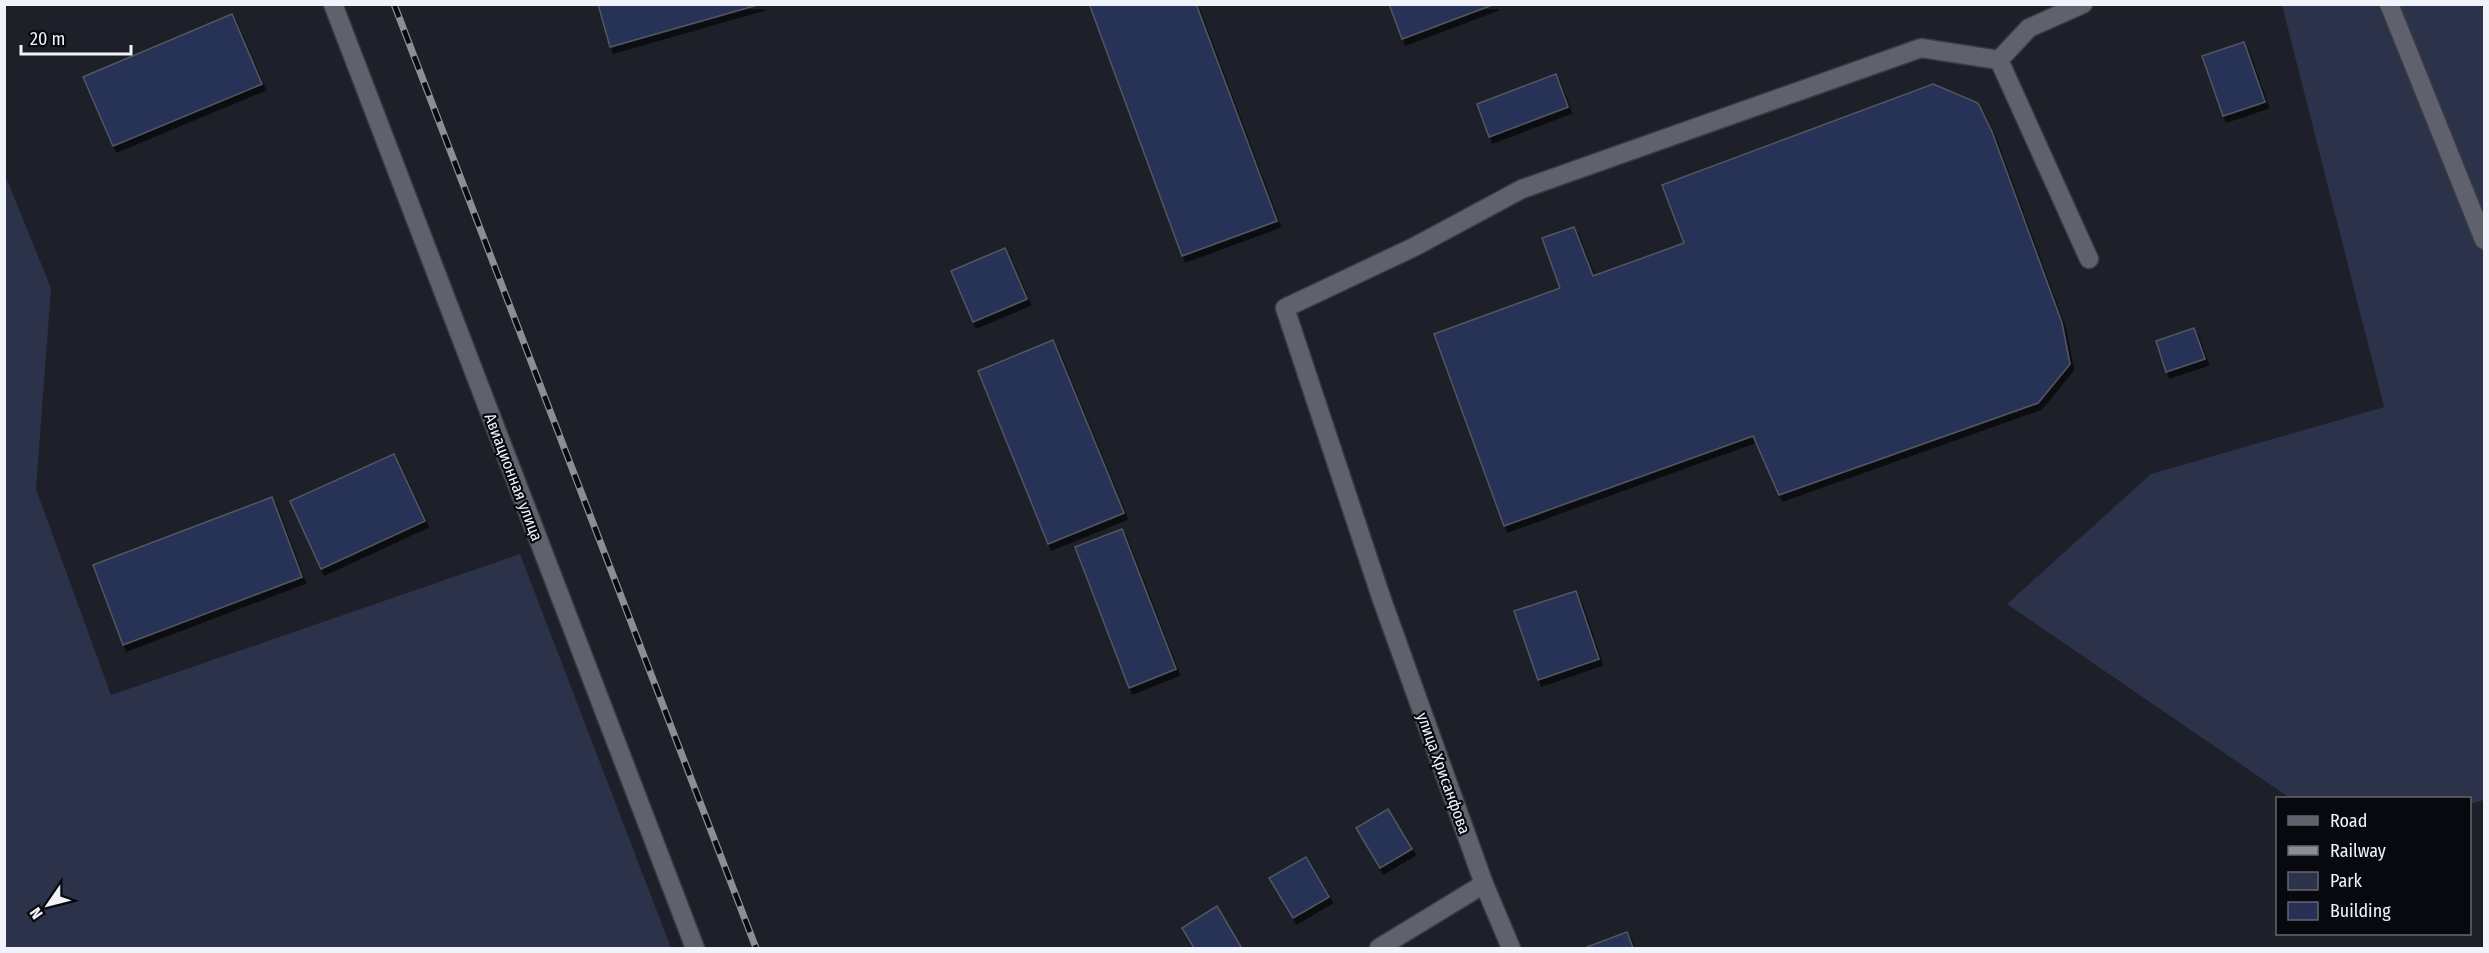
<svg xmlns="http://www.w3.org/2000/svg" width="2489" height="953" font-family="'Fira Sans Condensed',sans-serif">
<style>
.green{fill:#2c3249}
.building{fill:#273056;stroke:#525660;stroke-width:1.5;filter:url(#shadow)}
.lines{fill:none;stroke-linecap:round;stroke-linejoin:round}
.lane-casing{stroke:#3a3c44;stroke-width:21}
.street-casing{stroke:#3a3c44;stroke-width:21}
.lane{stroke:#5f626d;stroke-width:18}
.street{stroke:#5f626d;stroke-width:18}
.rail-casing{stroke:#8b8e95;stroke-width:7}
.rail{stroke:#08090e;stroke-width:4.5;stroke-dasharray:14;stroke-linecap:butt}
.labels{text-anchor:middle;stroke-width:4.5;stroke-linejoin:round;paint-order:stroke}
.street-label{font-size:16px;fill:#f1f3fa;stroke:#08090e}
</style>
<defs>
<filter id="shadow"><feDropShadow dx="3.5" dy="6" stdDeviation="0" flood-color="#0009"/></filter>
</defs>
<rect width="100%" height="100%" fill="#1d2029"/>
<path class="green" d="M2282,5H2481L2484,12V800L2470,804V798H2290L2007,604L2151,474L2384,407Z
M5,175L51,288L36,489L111,695L520,554L671,948H5Z"/>
<path class="building" d="M598,4H761L610,47Z
M1094,4H1196L1277,221L1182,256L1090,6Z
M1389,4H1495L1402,39Z
M232,14L262,84L113,146L83,77Z
M2244,42L2265,102L2223,116L2202,56Z
M1556,74L1568,107L1489,137L1477,104Z
M1933,84L1978,103L1992,132L2062,323L2070,364L2038,403L1779,495L1753,436L1504,526L1434,334L1560,288L1542,238L1574,227L1593,276L1684,243L1662,185Z
M1005,248L1027,299L973,322L951,271Z
M2194,328L2205,359L2166,372L2156,341Z
M1053,340L1124,513L1048,544L978,371Z
M394,454L425,521L321,569L290,501Z
M272,497L302,577L123,645L93,565Z
M1122,529L1176,669L1129,688L1075,547Z
M1576,591L1599,659L1538,680L1514,611Z
M1388,809L1412,849L1380,868L1356,828Z
M1306,857L1329,897L1293,918L1269,878Z
M1217,906L1241,947L1239,948H1194L1182,928Z
M1627,932L1633,948H1588L1587,947Z"/>
<g class="lines">
<g class="lane-casing">
<path id="lane" d="M1999,60L2029,28L2083,4
M1381,597L1285,308L1414,247L1522,189L1921,48L1999,60L2089,259"/>
</g>
<g class="street-casing">
<path id="street" d="M333,4L695,948
M2389,4L2484,240
M1381,597L1484,884L1511,948
M1379,948L1484,884"/>
</g>
<use href="#lane" class="lane"/>
<use href="#street" class="street"/>
<g class="rail-casing">
<path id="rail" d="M394,4L756,948"/>
</g>
<use href="#rail" class="rail"/>
</g>
<g class="labels">
<g class="street-label">
<text transform="translate(514 477) rotate(69)" y="6">Авиационная улица</text>
<text transform="translate(1444 773) rotate(70)" y="6">улица Хрисанфова</text>
</g>
</g>
<rect width="2489" height="953" fill="none" stroke="#f1f3fa" stroke-width="12"/>
<rect x="2276" y="797" width="195" height="138" fill="#08090e" stroke="#65676c" stroke-width="1.5"/>
<rect x="2288" y="816" width="30" height="9" fill="#5f626d" stroke="#65676c" stroke-width="1.5"/>
<text x="2330" y="827" font-size="18" fill="#f1f3fa">Road</text>
<rect x="2288" y="846" width="30" height="9" fill="#8b8e95" stroke="#65676c" stroke-width="1.5"/>
<text x="2330" y="857" font-size="18" fill="#f1f3fa">Railway</text>
<rect x="2288" y="872" width="30" height="18" fill="#2c3249" stroke="#65676c" stroke-width="1.5"/>
<text x="2330" y="887" font-size="18" fill="#f1f3fa">Park</text>
<rect x="2288" y="902" width="30" height="18" fill="#273056" stroke="#65676c" stroke-width="1.5"/>
<text x="2330" y="917" font-size="18" fill="#f1f3fa">Building</text>
<g transform="translate(48 905) rotate(235)" stroke="#08090e" stroke-width="4.5" paint-order="stroke">
<path d="M0-4.5L10 22L0 15L-10 22Z" fill="#f1f3fa"/>
<text y="-9" font-size="16" font-weight="bold" text-anchor="middle" fill="#f1f3fa">N</text>
</g>
<path d="M21 45v9h110v-9" fill="none" stroke="#f1f3fa" stroke-width="3"/>
<text x="30" y="45" font-size="18" fill="#f1f3fa" stroke="#08090e" stroke-width="4.5" paint-order="stroke">20 m</text>
</svg>
